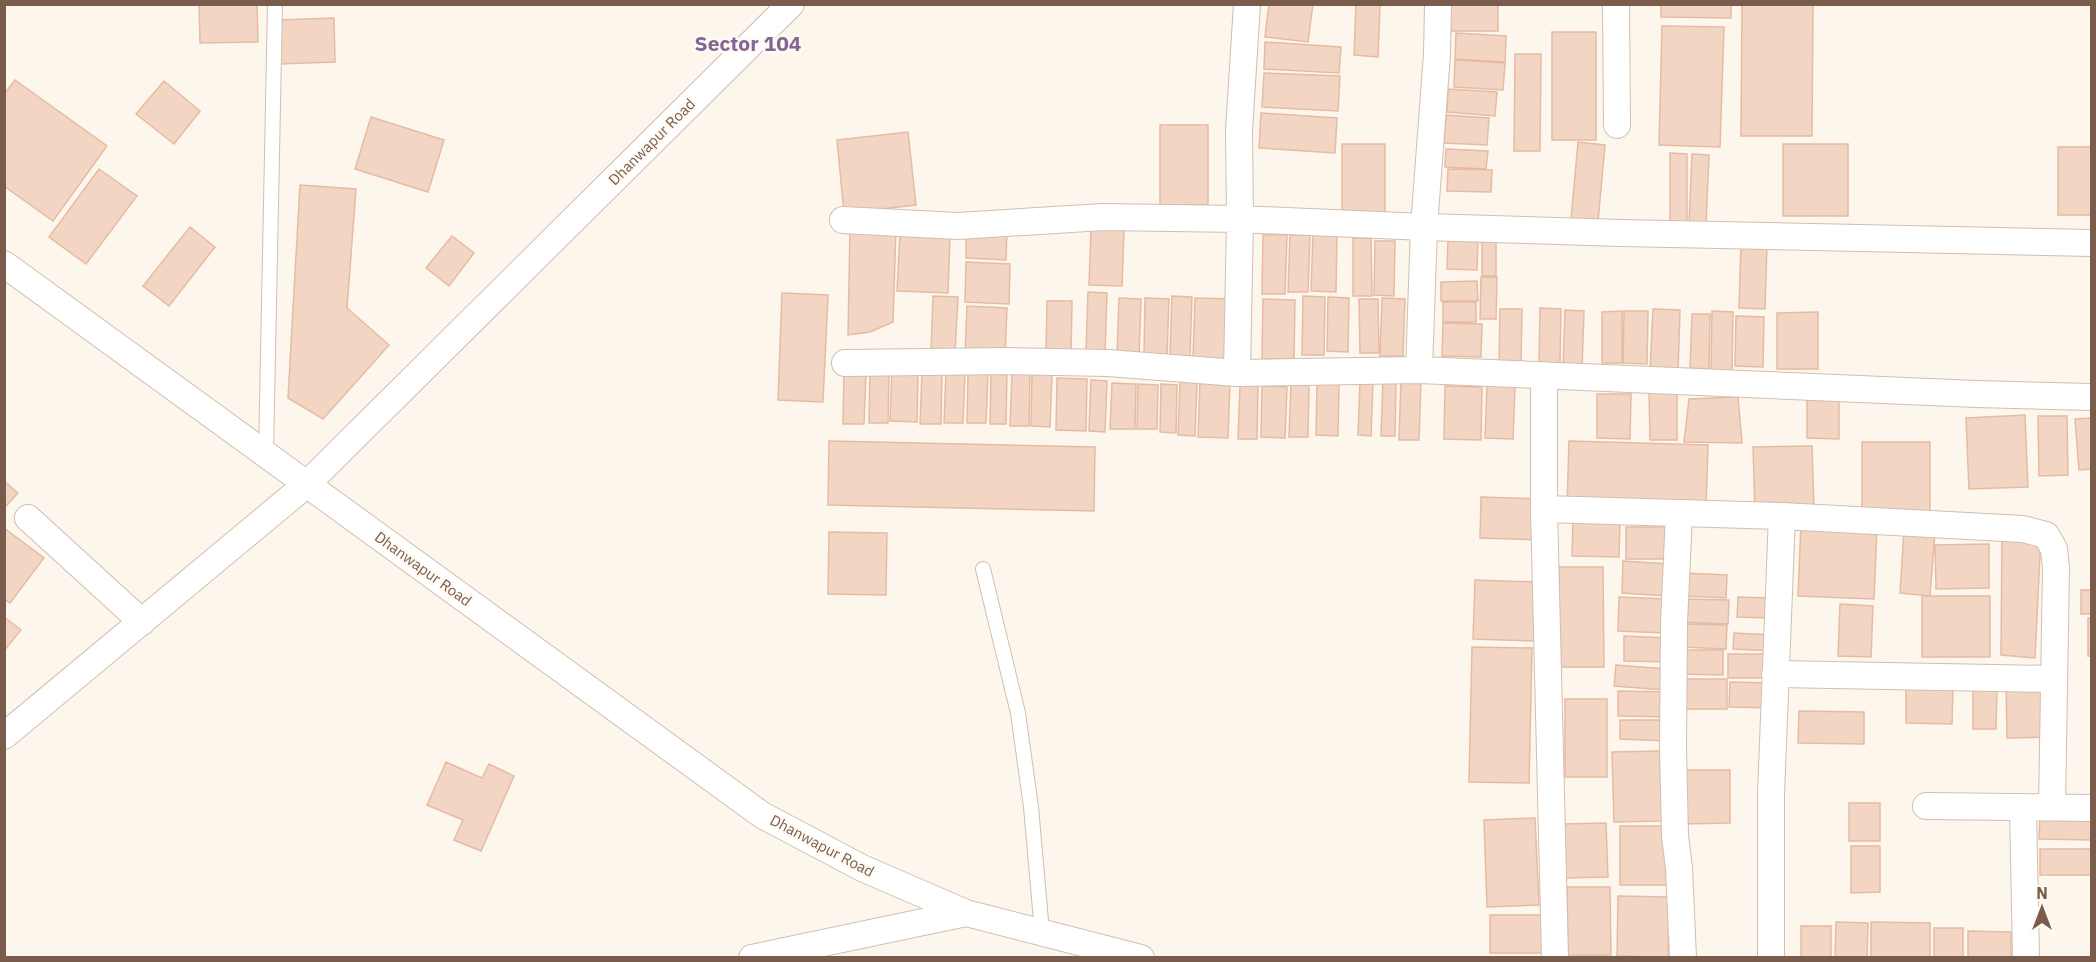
<svg xmlns="http://www.w3.org/2000/svg" width="2096" height="962" font-family="'IBM Plex Sans',sans-serif">
<style>
.building{fill:#f3d5c3;stroke:#e6bba3;stroke-width:1.5}
.lines{fill:none;stroke-linecap:round;stroke-linejoin:round}
.service-casing{stroke:#d1beb0;stroke-width:16}
.minor-casing{stroke:#d1beb0;stroke-width:28}
.service{stroke:#fff;stroke-width:14}
.minor{stroke:#fff;stroke-width:26}
.labels{text-anchor:middle;stroke-width:5;stroke-linejoin:round;paint-order:stroke}
.street-label{font-size:15px;fill:#7a5c4d;stroke:#fffaf3}
.district-label{font-size:21px;font-weight:bold;fill:#846695;stroke:#fffaf3}
</style>
<rect width="100%" height="100%" fill="#fdf6ec"/>
<path class="building" d="M199,4H257L258,42L200,43Z
M1269,4H1313L1308,42L1265,37Z
M1356,4H1380L1378,57L1354,55Z
M1446,4H1498V31H1446Z
M1661,4H1731V18L1661,17Z
M1742,4H1813L1812,136H1741Z
M334,18L335,62L279,64V20Z
M1662,26L1724,27L1720,147L1659,145Z
M1552,32H1596V140H1552Z
M1456,33L1506,36L1505,62L1455,59Z
M1265,42L1341,47L1339,73L1264,69Z
M1515,54H1541L1540,151H1514Z
M1455,60L1505,63L1503,90L1454,87Z
M1264,73L1340,76L1338,111L1262,107Z
M15,80L107,146L53,221L4,186V94Z
M164,81L200,111L174,144L136,114Z
M1448,89L1497,92L1495,116L1447,112Z
M1261,113L1337,118L1335,153L1259,148Z
M1446,115L1489,118L1487,145L1444,143Z
M371,117L444,140L428,192L355,169Z
M1160,125H1208V205H1160Z
M908,132L916,205L844,213L837,140Z
M1578,142L1605,145L1598,222L1571,219Z
M1342,144H1385V215H1342Z
M1783,144H1848V216H1783Z
M2058,147H2092V215H2058Z
M1446,149L1488,151L1486,169L1445,167Z
M1670,153L1687,154V224H1670Z
M1692,154L1709,155L1706,225L1689,224Z
M99,169L137,196L86,264L49,237Z
M1448,169L1492,170L1491,192L1447,191Z
M300,185L356,189L347,308L389,345L323,419L288,398Z
M190,227L215,247L169,306L143,286Z
M850,228L896,229L893,322L870,332L848,335Z
M966,228L1007,230L1006,260L966,258Z
M1091,229L1124,230L1122,286L1089,285Z
M900,233L950,235L948,293L897,291Z
M1313,234L1337,235L1336,292L1311,291Z
M1263,235H1287L1285,294H1262Z
M1290,235H1310L1308,292H1288Z
M452,236L474,253L449,286L426,268Z
M1353,238H1371L1372,296H1353Z
M1448,238L1478,239L1477,270L1447,269Z
M1482,238H1496V276H1482Z
M1375,241H1395L1394,296L1374,295Z
M1741,244L1767,245L1765,309L1739,308Z
M966,262L1010,264L1009,304L965,302Z
M1481,277H1497L1496,319H1480Z
M1477,281L1478,301H1441V282Z
M1088,292L1107,293L1105,353L1086,352Z
M782,293L828,295L823,402L778,400Z
M933,296L958,297L955,353L931,352Z
M1172,296L1192,297L1190,356L1170,355Z
M1303,296L1325,297L1324,355H1302Z
M1328,297L1349,298L1348,352L1327,351Z
M1119,298L1141,299L1139,355L1117,354Z
M1145,298L1169,299L1167,357L1144,356Z
M1195,298L1232,299L1230,359L1193,358Z
M1382,298L1405,299L1403,356H1380Z
M1263,299L1295,300L1294,359H1262Z
M1359,299H1378L1379,353H1360Z
M1047,301H1072L1071,357L1046,356Z
M1443,302H1476V322H1443Z
M967,306L1007,308L1005,356L965,354Z
M1540,308L1561,309L1560,364H1539Z
M1500,309H1522L1521,364H1499Z
M1653,309L1680,310L1678,372L1650,371Z
M1565,310L1584,311L1582,369H1563Z
M1622,311V363H1602V312Z
M1624,311H1648L1647,364L1623,363Z
M1712,311L1733,312L1732,371H1711Z
M1818,312V369H1777V313Z
M1692,314H1710L1709,369L1690,368Z
M1736,316L1764,317L1763,367L1735,366Z
M1443,323L1482,324L1481,357L1442,356Z
M892,370L918,371L917,422L890,421Z
M968,371L988,372L986,423H967Z
M844,372L866,373L864,424H843Z
M870,372L889,373L888,423H869Z
M946,372L965,373L963,423H944Z
M991,372H1007L1006,424H990Z
M922,373H942L941,424H920Z
M1012,373L1030,374L1029,426H1010Z
M1032,374H1052L1050,427L1031,426Z
M1057,378L1087,379L1086,431L1056,430Z
M1401,379H1421L1419,440H1399Z
M1091,380L1107,381L1105,432L1089,431Z
M1200,380H1230L1228,438L1198,437Z
M1383,380H1396L1395,436H1381Z
M1180,381L1197,382L1195,436L1178,435Z
M1291,382H1309L1308,437H1289Z
M1360,382H1373L1371,436L1358,435Z
M1112,383L1136,384L1135,429H1110Z
M1317,383H1339L1338,436L1316,435Z
M1138,384L1158,385L1157,429H1137Z
M1161,384L1177,385L1176,433L1160,432Z
M1240,385H1258L1257,439H1238Z
M1487,385L1515,386L1513,439L1485,438Z
M1262,386L1287,387L1285,438L1261,437Z
M1445,386L1482,387L1481,440L1444,439Z
M1677,389V440H1650L1649,390Z
M1807,393H1839V439L1807,438Z
M1597,394H1631L1630,439L1597,438Z
M1738,397L1742,443L1684,442L1689,399Z
M2025,415L2028,487L1969,489L1966,418Z
M2038,416H2067L2068,475L2039,476Z
M2092,418V469L2079,470L2075,419Z
M829,441L1095,447L1094,511L828,505Z
M1569,441L1708,445L1706,510L1567,507Z
M1862,442H1930V511H1862Z
M1812,446L1814,510L1755,512L1753,447Z
M4,481L18,493L4,508Z
M1481,497L1544,499L1543,540L1480,538Z
M1573,520L1620,521L1619,557L1572,556Z
M1801,523L1877,526L1874,599L1798,596Z
M1626,527H1675V559H1626Z
M4,528L44,558L10,603L4,599Z
M1904,530L1935,532L1930,596L1900,593Z
M829,532L887,533L886,595L828,594Z
M2002,532L2041,534L2035,658L2001,655Z
M1989,544V588L1936,589L1935,545Z
M1623,561L1670,564L1668,596L1622,593Z
M1559,567H1603L1604,667H1560Z
M1682,573L1727,575L1726,598L1681,596Z
M1475,580L1537,582L1535,641L1473,639Z
M2081,590H2092V614H2081Z
M1922,596H1990V657H1922Z
M1619,597L1667,599L1665,633L1618,631Z
M1738,597L1768,598V618L1737,617Z
M1680,599L1729,600L1728,624L1680,622Z
M1840,604L1873,606L1871,657L1838,656Z
M4,617L21,630L4,651Z
M2088,618H2092V656H2088Z
M1682,624L1727,625L1726,649L1682,647Z
M1734,633L1772,635V651L1733,649Z
M1624,636L1668,638L1667,662L1624,661Z
M1472,647L1532,648L1529,783L1469,782Z
M1680,650H1723V675L1679,674Z
M1728,654H1772L1771,678H1728Z
M1616,665L1667,669L1665,690L1614,686Z
M1679,679H1727V709H1679Z
M2006,680L2050,682L2051,737L2007,738Z
M1730,682L1770,683V708L1729,707Z
M1906,684L1953,685L1952,724L1906,723Z
M1973,687H1997L1996,729H1973Z
M1618,691L1672,692L1671,717L1618,716Z
M1565,699H1607V777H1565Z
M1799,711L1864,712V744L1798,743Z
M1620,720H1667V741L1620,739Z
M1660,751L1662,821L1614,822L1612,752Z
M446,762L482,778L489,764L514,776L481,851L454,840L463,820L427,805Z
M1682,770H1730V823L1682,824Z
M1849,803H1880V841H1849Z
M2040,817L2092,818V840L2039,839Z
M1535,818L1539,905L1487,907L1484,820Z
M1606,823L1608,877L1565,878L1563,824Z
M1620,826H1670V885H1620Z
M1851,846H1880V892L1851,893Z
M2040,849H2092V875H2040Z
M1567,887H1610L1611,955H1568Z
M1618,896L1669,897L1668,957L1617,956Z
M1490,915H1552V953H1490Z
M1836,922L1868,923L1867,958H1835Z
M1871,922L1930,923V958H1871Z
M1801,926H1831V958H1801Z
M1934,928H1963V958H1934Z
M1968,931L2011,932V958H1968Z"/>
<g class="lines">
<g class="service-casing">
<path id="service" d="M266,454L275,4
M983,569L1018,713L1031,807L1042,932"/>
</g>
<g class="minor-casing">
<path id="minor" d="M1616,4L1617,125
M843,220L958,226L1103,217L1240,219L1424,227L1622,233L2092,243
M4,264L762,815L862,868L966,913L1141,958
M845,363L1007,361L1108,363L1237,373L1419,370L1976,394L2092,397
M1419,370L1424,227L1437,54L1438,4
M1237,373L1240,219L1239,130L1247,4
M1544,375V509L1555,958
M1544,509L1782,516L2023,529L2046,535L2054,549L2056,568L2052,807
M1679,514L1674,623L1673,748L1675,836L1679,868L1683,958
M28,518L142,622
M1775,674L2054,679
M4,736L307,484L791,4
M1926,806L2092,808
M2023,807L2026,958
M752,958L966,913
M1771,958V794L1782,516"/>
</g>
<use href="#service" class="service"/>
<use href="#minor" class="minor"/>
</g>
<g class="labels">
<g class="street-label">
<text transform="translate(652 142) rotate(-45)" y="5">Dhanwapur Road</text>
<text transform="translate(423 569) rotate(36)" y="5">Dhanwapur Road</text>
<text transform="translate(822 846) rotate(28)" y="5">Dhanwapur Road</text>
</g>
<g class="district-label">
<text x="748" y="51">Sector 104</text>
</g>
</g>
<rect width="2096" height="962" fill="none" stroke="#7a5c4d" stroke-width="12"/>
<g transform="translate(2042 908)" stroke="#fffaf3" stroke-width="4.5" paint-order="stroke">
<path d="M0-4.5L10 22L0 15L-10 22Z" fill="#7a5c4d"/>
<text y="-9" font-size="16" font-weight="bold" text-anchor="middle" fill="#7a5c4d">N</text>
</g>
</svg>
